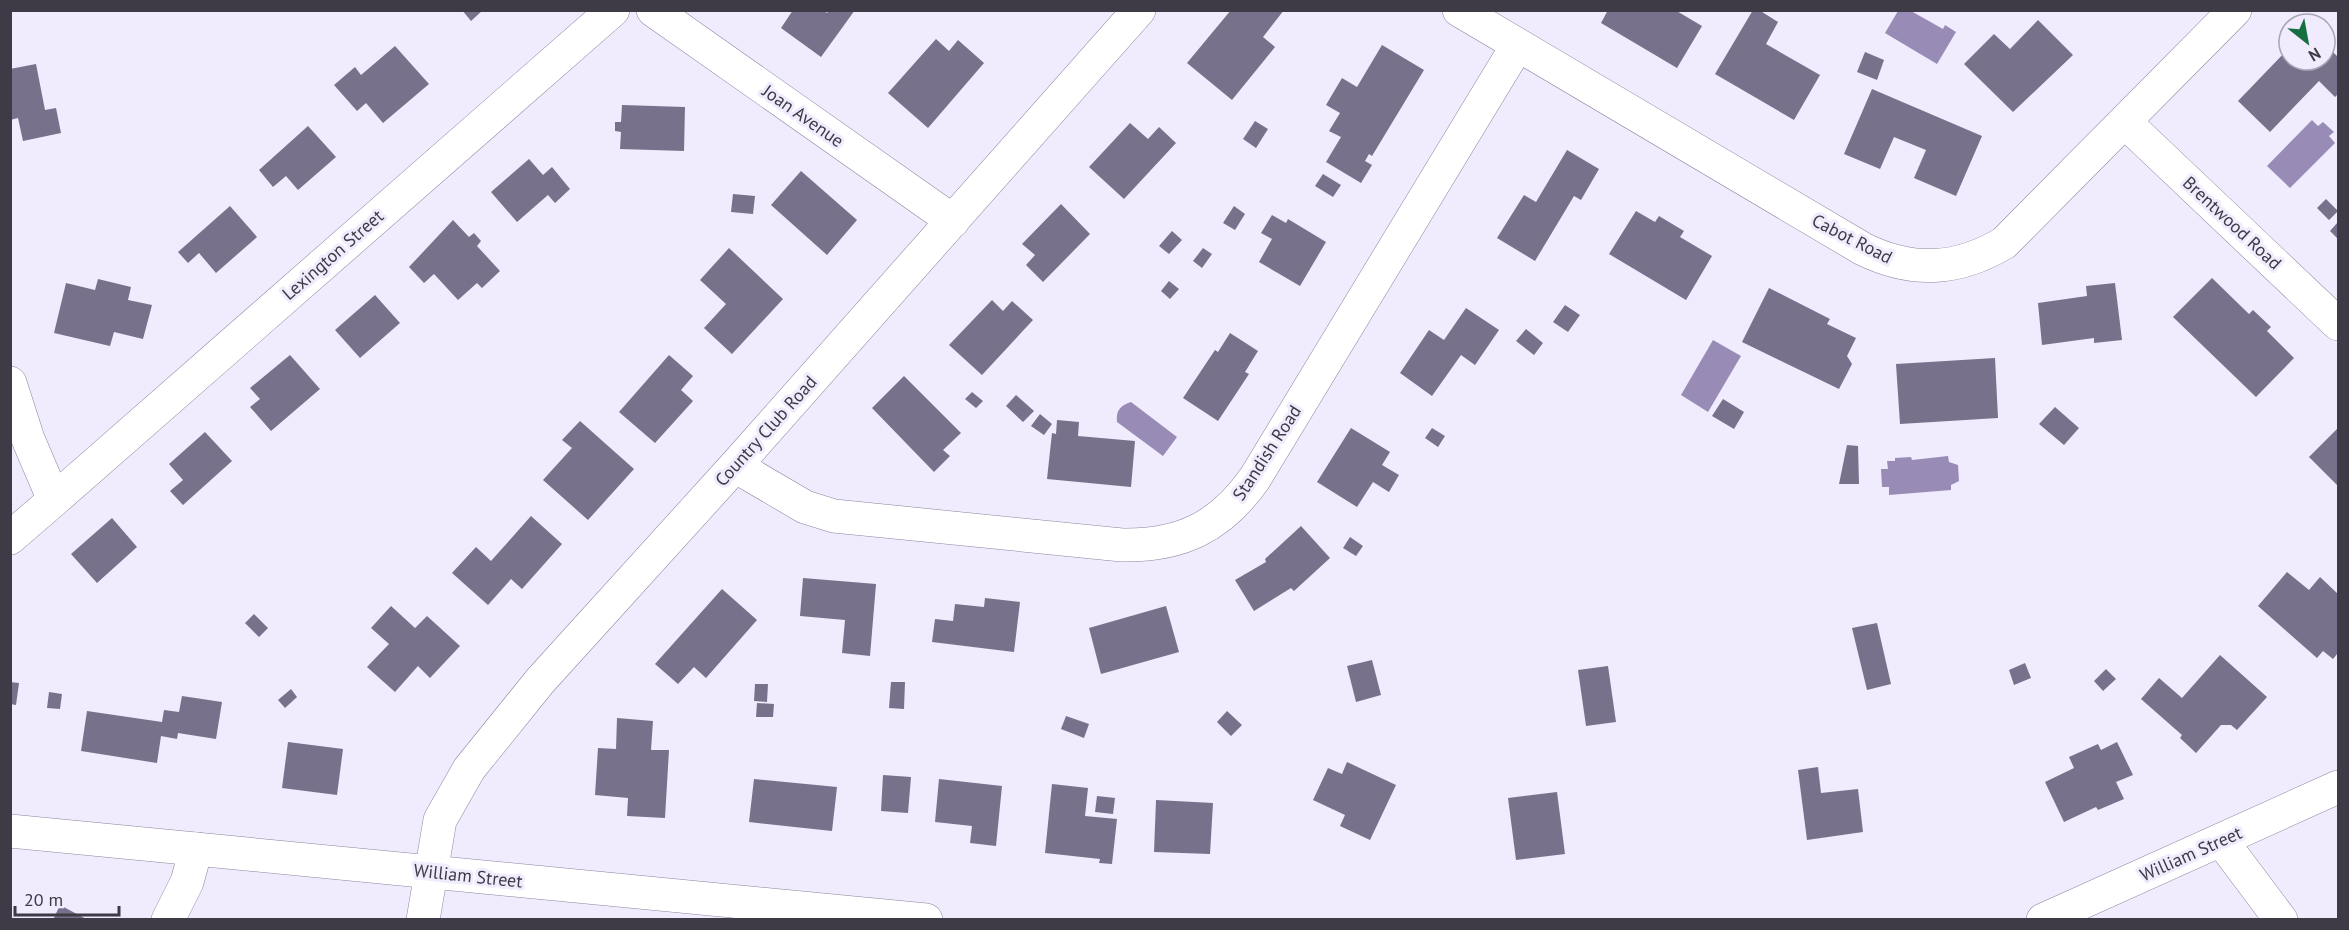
<svg xmlns="http://www.w3.org/2000/svg" width="2349" height="930" font-family="'PT Sans',sans-serif">
<style>
.water{fill:#988cb6}
.building{fill:#78718b}
.lines{fill:none;stroke-linecap:round;stroke-linejoin:round}
.minor-casing{stroke:#8c859f;stroke-width:34}
.secondary-casing{stroke:#8c859f;stroke-width:34}
.minor{stroke:#fff;stroke-width:33}
.secondary{stroke:#fff;stroke-width:33}
.labels{text-anchor:middle;stroke-width:6;stroke-linejoin:round;paint-order:stroke}
.street-label{font-size:18px;fill:#3e3b46;stroke:#f0ebfd}
</style>
<rect width="100%" height="100%" fill="#f0ebfd"/>
<path class="water" d="M1898,11H1911L1943,29L1945,25L1956,32L1937,64L1885,33Z
M2312,120L2318,126L2323,122L2334,132L2329,136L2335,143L2290,188L2267,166Z
M1713,340L1741,356L1708,412L1681,395Z
M1131,402L1177,437L1163,456L1117,422C1116,410 1120,406 1131,402Z
M1948,456L1949,462L1958,465L1959,481L1951,485V490L1889,495V487H1882L1881,469H1888L1887,461H1895V458L1911,457L1912,460Z"/>
<path class="building" d="M462,10H483L471,21Z
M793,10H823L827,13L829,10H855L821,57L781,28Z
M1231,10H1284L1263,37L1275,47L1232,100L1187,63Z
M1608,10H1675L1702,26L1677,68L1601,23Z
M1753,10H1759L1778,22L1766,44L1820,75L1794,120L1715,74Z
M2038,20L2073,55L2013,112L1964,64L1994,34L2010,49Z
M936,39L949,51L958,40L984,63L928,128L888,93Z
M2325,44L2338,57V94L2335,97L2319,81L2270,132L2238,101L2289,48V60H2325Z
M1382,45L1424,70L1372,156L1369,154L1365,161L1372,165L1361,183L1326,162L1341,137L1329,131L1340,113L1326,105L1342,78L1357,87Z
M395,46L429,84L383,123L366,103L357,111L334,85L355,67L361,75Z
M1865,52L1884,60L1877,80L1857,72Z
M36,64L45,110L56,108L61,133L23,141L18,118L10,120V69Z
M1872,89L1982,136L1956,196L1914,178L1926,150L1894,137L1880,169L1844,154Z
M622,105L685,107L684,151L620,149L621,132L615,131V122H621Z
M1255,121L1268,129L1256,148L1243,139Z
M1130,123L1148,139L1159,127L1176,143L1124,199L1089,167Z
M308,126L336,157L298,190L286,176L273,187L259,170Z
M1567,150L1599,169L1581,200L1574,196L1535,261L1497,238L1524,195L1536,202Z
M529,159L543,175L552,167L570,189L555,203L548,195L517,222L491,192Z
M801,171L857,220L827,255L771,205Z
M1323,174L1341,185L1333,197L1315,186Z
M733,194L755,196L753,214L731,212Z
M2326,199L2338,211L2329,220L2317,208Z
M1061,204L1090,234L1043,282L1026,265L1035,255L1022,244Z
M230,206L257,237L216,273L199,253L188,263L178,252Z
M1234,206L1245,214L1235,230L1223,223Z
M1636,211L1655,222L1659,216L1684,231L1680,237L1712,256L1686,300L1609,254Z
M1272,215L1286,223L1288,219L1326,242L1300,286L1259,262L1272,239L1261,233Z
M453,220L469,237L474,233L481,241L477,246L500,271L482,288L477,283L458,300L434,274L424,283L409,267Z
M2338,222V239L2330,231Z
M1172,231L1182,240L1169,254L1159,246Z
M729,248L783,299L732,354L704,328L726,304L700,280Z
M1203,248L1212,254L1202,268L1193,261Z
M2212,278L2249,314L2253,310L2271,327L2267,331L2294,358L2256,397L2173,317Z
M98,279L131,287L128,300L152,305L143,339L114,332L110,346L54,333L66,283L95,290Z
M1169,281L1179,289L1170,299L1161,291Z
M2115,283L2122,340L2094,343V338L2042,345L2038,303L2087,296L2086,286Z
M1769,288L1830,319L1827,324L1856,338L1847,356L1852,364L1839,389L1742,342Z
M375,295L400,323L360,358L335,330Z
M992,300L1003,311L1012,301L1033,320L982,375L949,345Z
M1565,305L1580,315L1568,332L1553,322Z
M1466,308L1499,330L1475,365L1461,355L1432,396L1400,373L1429,330L1444,340Z
M1526,329L1543,343L1534,355L1516,341Z
M1230,333L1258,351L1245,372L1249,374L1218,421L1183,398L1215,350L1218,352Z
M290,355L320,389L271,431L250,407L260,399L250,388Z
M669,355L693,376L681,390L693,401L655,443L619,412Z
M1995,358L1998,418L1900,424L1896,364Z
M904,376L961,433L943,450L950,456L934,472L872,408Z
M972,392L983,401L976,408L965,399Z
M1016,395L1034,411L1023,422L1006,406Z
M1723,399L1744,412L1734,429L1712,416Z
M2055,407L2079,428L2064,445L2039,424Z
M1040,414L1052,424L1044,435L1031,426Z
M1057,420L1079,422L1078,436L1135,441L1131,487L1047,479L1052,433L1056,434Z
M580,421L634,469L588,520L543,480L572,448L562,440Z
M1351,428L1390,452L1382,465L1399,475L1389,492L1373,482L1357,507L1317,482Z
M1432,428L1445,436L1438,447L1425,438Z
M2338,428V486L2309,457Z
M205,432L232,461L183,505L170,491L183,480L169,464Z
M1847,445L1858,446L1859,484H1839Z
M531,516L562,544L522,589L511,579L488,605L452,573L476,547L491,561Z
M112,518L137,547L97,583L71,554Z
M1301,526L1330,558L1294,591L1291,588L1254,611L1235,580L1266,562L1265,559Z
M1350,537L1363,546L1356,556L1343,548Z
M2287,572L2309,590L2320,577L2338,594V653L2333,659L2323,651L2317,658L2258,606Z
M803,578L876,584L870,656L842,653L845,620L800,616Z
M722,589L757,620L706,678L694,667L678,684L655,664Z
M985,598L1020,602L1014,652L932,642L935,619L953,621L955,604L984,607Z
M391,606L415,628L427,616L460,646L430,678L418,666L395,692L367,667L389,644L371,628Z
M1166,606L1179,652L1101,674L1089,628Z
M254,614L268,628L259,637L245,623Z
M1877,623L1891,684L1867,690L1852,628Z
M2220,655L2267,697L2237,730L2231,725H2221L2196,753L2180,738L2182,735L2141,699L2159,678L2182,698Z
M1372,660L1381,695L1356,702L1347,666Z
M2025,663L2031,678L2014,685L2009,670Z
M1608,666L1616,722L1586,726L1578,670Z
M2106,669L2116,679L2103,691L2094,681Z
M10,682L19,683L16,705L10,704Z
M891,682H905L904,709L889,708Z
M755,684H768L767,702L754,701Z
M291,689L297,697L285,708L278,700Z
M49,692L62,694L60,709L47,708Z
M182,696L222,702L216,739L178,733L177,739L161,736L157,763L81,751L87,711L162,722L164,710L179,712Z
M757,703L774,704L773,717H756Z
M1227,711L1242,725L1231,736L1217,722Z
M1066,716L1089,724L1084,738L1061,729Z
M617,718L653,721L651,750H669L665,818L627,816L628,798L595,795L598,748L616,749Z
M288,742L343,749L337,795L282,788Z
M2117,742L2133,775L2116,782L2124,799L2098,810L2096,807L2064,822L2045,782L2074,768L2069,757L2098,744L2101,750Z
M1347,762L1396,785L1370,840L1340,826L1345,815L1313,800L1328,768L1342,774Z
M1818,767L1821,793L1858,789L1863,832L1807,840L1798,770Z
M883,775L911,777L908,813L881,811Z
M754,779L837,787L832,831L749,822Z
M939,779L1002,786L996,846L970,843L972,826L935,822Z
M1052,784L1088,788L1085,816L1117,819L1112,864L1099,863L1100,859L1045,853Z
M1557,792L1565,854L1516,860L1508,798Z
M1097,796L1115,798L1113,814L1095,812Z
M1156,800L1213,803L1210,854L1154,852Z
M60,905L88,920H53Z"/>
<g class="lines">
<g class="minor-casing">
<path id="minor" d="M653,10L953,221
M1459,10L1863,249C1912,273 1957,271 2004,243L2235,10
M2125,122L2338,324
M10,383L28,439L54,500L10,538
M735,466L805,507L834,516L1122,545C1181,546 1221,527 1255,478L1517,46
M54,500L613,10
M2221,840L2281,920
M168,920L187,882L196,849
M423,920L440,820L469,769L540,681L735,466L1139,10"/>
</g>
<g class="secondary-casing">
<path id="secondary" d="M10,831L926,920
M2043,920L2338,787"/>
</g>
<use href="#minor" class="minor"/>
<use href="#secondary" class="secondary"/>
</g>
<g class="labels">
<g class="street-label">
<text transform="translate(803 116) rotate(35)" y="6">Joan Avenue</text>
<text transform="translate(2232 223) rotate(43)" y="6">Brentwood Road</text>
<text transform="translate(1852 239) rotate(27)" y="6">Cabot Road</text>
<text transform="translate(333 255) rotate(-41)" y="6">Lexington Street</text>
<text transform="translate(766 431) rotate(-48)" y="6">Country Club Road</text>
<text transform="translate(1267 453) rotate(-57)" y="6">Standish Road</text>
<text transform="translate(2191 854) rotate(-24)" y="6">William Street</text>
<text transform="translate(468 876) rotate(6)" y="6">William Street</text>
</g>
</g>
<rect width="2349" height="930" fill="none" stroke="#3e3b46" stroke-width="24"/>
<g transform="translate(2307 42) rotate(149)"><circle r="28" fill="#f0ebfd" stroke="#a9a5b4" stroke-width="1.5"/>
<path d="M0-4.5L10 22L0 15L-10 22Z" fill="#176e41"/>
<text y="-9" font-size="16" font-weight="bold" text-anchor="middle" fill="#3e3b46">N</text>
</g>
<path d="M15 906v9h104v-9" fill="none" stroke="#3e3b46" stroke-width="3"/>
<text x="24" y="906" font-size="18" fill="#3e3b46" stroke="#f0ebfd" stroke-width="4.5" paint-order="stroke">20 m</text>
</svg>
